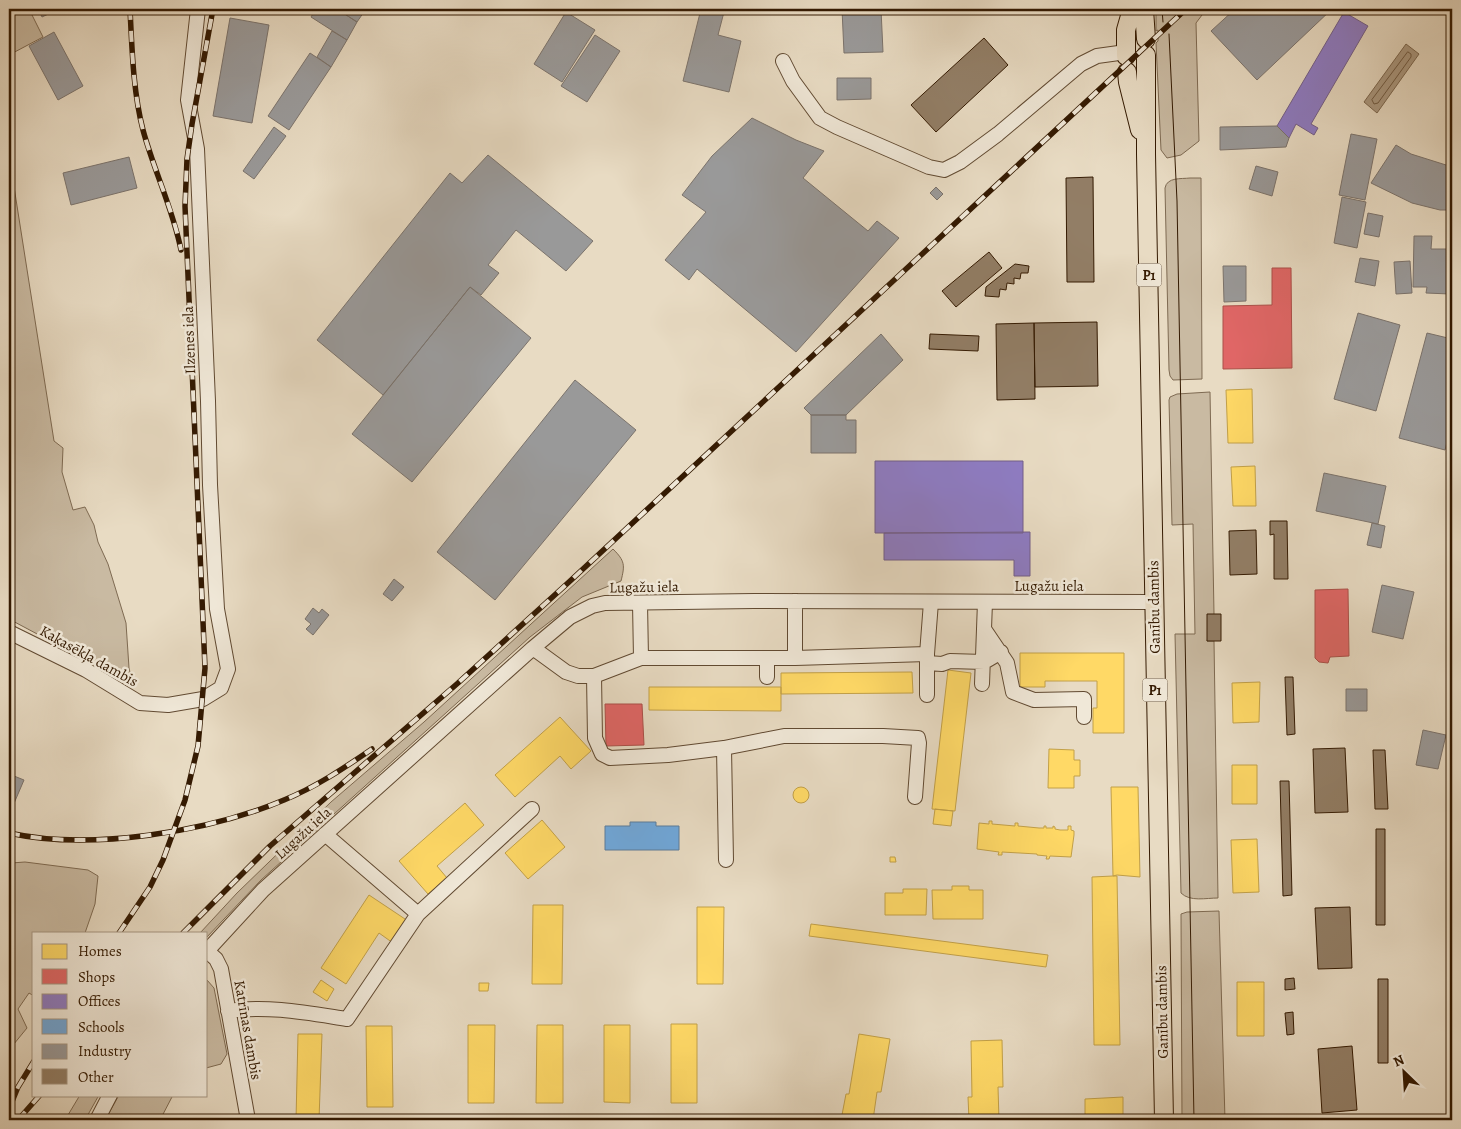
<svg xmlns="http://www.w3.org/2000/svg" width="1461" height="1129" font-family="Alegreya,serif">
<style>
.green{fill:#c9baa2;stroke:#7e6a52}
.water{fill:#ab9981;stroke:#7b664e}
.homes{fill:#ffd966;stroke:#c2a048}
.shops{fill:#e06666;stroke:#ac4f48}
.offices{fill:#8e7cc3;stroke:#735f89}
.schools{fill:#6fa8dc;stroke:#5d7d9b}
.industry{fill:#999;stroke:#7b736c}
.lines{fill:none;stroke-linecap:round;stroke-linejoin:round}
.shore{stroke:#705a42;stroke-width:1}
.building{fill:#927e66;stroke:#341a02}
.minor-casing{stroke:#614a32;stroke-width:16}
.major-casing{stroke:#341a02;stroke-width:20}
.minor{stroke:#f0e8d8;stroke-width:14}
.major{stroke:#e8dbc3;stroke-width:18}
.tram{stroke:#341a02;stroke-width:1}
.rail-casing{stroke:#341a02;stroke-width:5.5}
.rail{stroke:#f0e8d8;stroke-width:4;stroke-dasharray:11;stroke-linecap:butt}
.labels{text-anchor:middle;stroke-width:5;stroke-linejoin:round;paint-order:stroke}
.shield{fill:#f0e8d8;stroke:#6c5842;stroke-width:1}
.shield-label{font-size:14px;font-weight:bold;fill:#341a02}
.street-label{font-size:15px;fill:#341a02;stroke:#f0e8d8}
</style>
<rect width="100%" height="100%" fill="#e8dbc3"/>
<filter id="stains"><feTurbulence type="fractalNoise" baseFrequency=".004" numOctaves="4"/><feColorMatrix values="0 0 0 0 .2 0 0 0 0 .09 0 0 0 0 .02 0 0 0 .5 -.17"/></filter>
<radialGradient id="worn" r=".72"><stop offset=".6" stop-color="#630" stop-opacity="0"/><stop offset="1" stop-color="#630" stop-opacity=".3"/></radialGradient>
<path class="green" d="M9,9H29L43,37L9,55Z
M1156,9H1201L1202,15L1196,23L1199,141L1181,155L1167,158L1161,150L1156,43L1158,41V30L1156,31Z
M9,155L54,441L63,448L62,472L73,510L85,507L94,525L98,542L108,564L126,623L129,668L133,685L9,619V375L14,353L9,356Z
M1190,178H1201L1202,379L1173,380L1170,376L1169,370L1165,188C1167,177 1181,179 1190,178Z
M1210,392L1214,614L1207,641H1214L1218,898C1206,898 1190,902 1181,893L1175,634H1195L1193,524L1172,525L1169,400L1170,397L1177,394Z
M613,549C625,561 625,565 621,581L582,597L530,637L261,880L206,938V933H200L237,893L331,802L424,722Z
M25,862L88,870L98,876L95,904L85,933H34V996L29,993L18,1009L27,1028L9,1050V865L11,863Z
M1219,911L1225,1120H1182L1181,914L1187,912Z
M207,980L214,988L227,1054L221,1064L206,1068Z
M80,1095H99L85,1120H65Z
M119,1095H173L160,1120H105Z"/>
<path class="water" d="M1406,44L1419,54L1377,113L1364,102Z"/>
<path class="homes" d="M1252,389L1253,443H1228L1226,390Z
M1255,466L1256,506H1233L1231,467Z
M1020,653H1124V733H1093V708H1097V681H1045V687H1020Z
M948,670L971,673L955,811L932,809Z
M912,672L913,693L781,694V673Z
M1260,682L1259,722L1233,723L1232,683Z
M649,687H781V711L649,710Z
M560,717L591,751L571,769L560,756L515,797L495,775Z
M1049,749L1074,750V760H1080V776H1074V788H1048Z
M1232,765H1257V804H1232Z
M793 795a8 8 0 1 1 16 0a8 8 0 1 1-16 0Z
M1111,787H1138L1140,877L1117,875L1113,876Z
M465,803L484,825L437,866L447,878L428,894L399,861Z
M935,809L953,811L951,826L933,824Z
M542,820L565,847L528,879L505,853Z
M989,821H992V824L1015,826V823H1018V826L1039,828H1044V826H1046V828H1053V826L1055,827V829L1060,830H1068V826H1071V830L1074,831V835L1071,857L1050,856L1049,859H1046L1047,856L1037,855V854L1002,852V855H998L999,852L977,849L979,823L989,824Z
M1257,839L1259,892L1233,893L1231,840Z
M890,857H895L896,862H890Z
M1113,876H1117L1120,1045H1094L1092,877Z
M952,886H969V890H983V919H933L932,890H952Z
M903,889H927L926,915H885V893H903Z
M369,895L408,921L393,943L379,933L346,984L321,968Z
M533,905H563L562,984H532Z
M697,907H724L723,984H697Z
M811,924L1048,955L1046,967L809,936Z
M321,980L334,989L327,1001L313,992Z
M1237,982H1264V1036H1237Z
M479,983H489L488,991H479Z
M671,1024H697V1103H671Z
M468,1025H495L494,1103H468Z
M537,1025H563V1103H536Z
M604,1025H630V1103L604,1102Z
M366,1026H392L393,1107H367Z
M298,1034H322L319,1120H296Z
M859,1034L890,1039L881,1092H877L873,1120H841L846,1094H849Z
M1002,1040L1003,1087H998L999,1120H969L968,1097H972L971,1041Z
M1123,1097V1120H1085V1099Z"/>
<path class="shops" d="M1272,268H1291L1292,368L1223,369V306L1272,305Z
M1348,589L1349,656L1330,657L1328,663L1319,662L1315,658V590Z
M605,704H642L644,745L606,746Z"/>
<path class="offices" d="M1344,12L1368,26L1311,124L1318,128L1314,135L1296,124L1289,138L1277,126Z
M875,461H1023V533H875Z
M1030,532V576H1014V560H884V533Z"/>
<path class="schools" d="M630,822H656V826H679V850H605V826H630Z"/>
<path class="industry" d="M38,9H59L42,17Z
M316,9H337L357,22L347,40L311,17Z
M337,9H366L357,22Z
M701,9H736L734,14L724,12L718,35L741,41L729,92L683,81Z
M842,9H881L883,52L844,53Z
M1235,9H1332L1257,80L1211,31Z
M566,12L595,30L562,82L534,64Z
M230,18L269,25L252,123L213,116Z
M332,31L347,40L331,67L317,57Z
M54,32L83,86L58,100L29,46Z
M595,35L620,51L587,102L561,86Z
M310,53L331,67L289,130L268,116Z
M837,78H871V99L837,100Z
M752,118L796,140L824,151L803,178L868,231L877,221L899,238L796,352L697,269L689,280L665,260L706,212L682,195L712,156Z
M1277,126L1289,138L1286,147L1220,150V127Z
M274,127L286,136L254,179L243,171Z
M1351,134L1377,139L1365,200L1339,195Z
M1396,145L1411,154L1446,165H1452V210H1440L1412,203L1371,183Z
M488,155L593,241L566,271L516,230L488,265L499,273L481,295L470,287L383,395L317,340L450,173L462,183Z
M129,157L137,188L71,205L63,173Z
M1256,166L1278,172L1272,196L1249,189Z
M936,187L943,194L937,200L930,193Z
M1342,197L1366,202L1357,248L1334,243Z
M1450,210H1452V297H1450V294L1426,293L1427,287H1413L1414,236H1432L1431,249H1449Z
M1368,213L1383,216L1379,237L1364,234Z
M1360,258L1379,261L1375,286L1355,282Z
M1410,261L1412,293L1396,294L1394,262Z
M1223,266H1246V301L1224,302Z
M470,287L531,338L412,482L352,434Z
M1358,313L1400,325L1376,411L1334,399Z
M1427,333L1452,339V422L1445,450L1399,438Z
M881,334L903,360L846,415H811L804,408Z
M575,380L636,430L495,600L437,552Z
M811,415H846V420H856V453H811Z
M1324,473L1386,486L1378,524L1316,511Z
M1372,523L1385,526L1381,548L1367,545Z
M394,579L404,587L392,601L383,594Z
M1382,585L1414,592L1403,639L1372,632Z
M313,608L319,613L322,609L329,615L313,635L306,629L311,624L305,619Z
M1346,689H1367V711H1346Z
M1423,730L1446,735L1438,769L1416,765Z
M9,774L24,780L12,808L9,807Z"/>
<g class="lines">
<path class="shore" d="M1408,52L1411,54V57L1378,103L1374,104L1372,100Z"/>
</g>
<path class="building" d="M984,38L1008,65L936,132L911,105Z
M1093,177L1094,282H1067L1066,178Z
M989,252L1002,268L956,307L942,291Z
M1015,264L1029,266L1028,273H1021L1020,279L1014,278V284L1007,283L1006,290L1000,289L999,297L985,296L986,287Z
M1097,322L1098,386L1035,387L1034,323Z
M1034,323L1035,399L997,400L996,324Z
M930,334L979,336L978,351L929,349Z
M1270,521H1287L1288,579H1274V534L1270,535Z
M1256,530L1257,574L1230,575L1229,531Z
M1207,614H1221V641H1207Z
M1285,677H1293L1295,734L1287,735Z
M1345,748L1348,812L1315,813L1313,749Z
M1373,750H1385L1388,809H1375Z
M1280,781H1289L1292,895L1283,896Z
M1376,829H1385V925H1376Z
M1350,907L1352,968L1318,969L1315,908Z
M1294,978L1295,989L1285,990V979Z
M1378,979H1388V1063H1378Z
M1293,1012L1294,1034L1287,1035L1285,1013Z
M1352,1046L1357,1110L1322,1113L1318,1049Z"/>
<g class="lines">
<g class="minor-casing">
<path id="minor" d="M783,61L793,81L820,118L837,127L929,167L944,170L960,162L998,134L1081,64L1097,56L1126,52
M985,602L984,629L1007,663L1013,692L1034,700L1084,699V717
M640,603L641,658
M9,632L86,670L140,703L168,705L203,699L221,688L228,669L217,609L210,485L208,401L197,149L188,100L198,9
M533,648L566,672L578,676H594L641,658H795L927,654
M795,658V601
M927,663L942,664L950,661L984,662L1001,652
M594,676L595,738L602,754L610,758L668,755L724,748L784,736H883L918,738L919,743L915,797
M767,677V658
M982,684L984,629
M927,695V654L931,602
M724,748L726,860
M325,834L418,914
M207,951L216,959L221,969L248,1120
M206,952L263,890L533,648L570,617L592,606L605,603L754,601L1155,602
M228,1011C268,1005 308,1013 347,1019L418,914L532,809
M97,1120L110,1095"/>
</g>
<g class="major-casing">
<path id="major" d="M1144,9L1146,39
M1146,55V154L1164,1120
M1126,56V30L1132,9
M1127,72L1128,82L1140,130"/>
</g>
<use href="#minor" class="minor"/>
<use href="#major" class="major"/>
<path class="tram" d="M1162,9L1163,22
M1169,34L1177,201L1194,1120"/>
<g class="rail-casing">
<path id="rail" d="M130,9C132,49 133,91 143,130C154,171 173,209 181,250
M1450,96L1452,91
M9,833C90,851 208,832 284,800C316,787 344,768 372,749
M119,933L150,887L163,860L185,800L198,746L205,668L185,206L187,159L192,124L213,9
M183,933L270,846L458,683L569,582L1186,9
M9,1109L18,1087L34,1061
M18,1120L40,1095"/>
</g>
<use href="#rail" class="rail"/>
</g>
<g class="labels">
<g class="shield">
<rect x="1136.5" y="263.5" width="25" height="23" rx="4"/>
<rect x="1142.5" y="678.5" width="25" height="23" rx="4"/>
</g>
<g class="shield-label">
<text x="1149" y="280">P1</text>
<text x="1155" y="695">P1</text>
</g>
<g class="street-label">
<text transform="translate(189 340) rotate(-92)" y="5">Ilzenes iela</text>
<text x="1049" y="591">Lugažu iela</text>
<text transform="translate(644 587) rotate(-1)" y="5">Lugažu iela</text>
<text transform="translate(1154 607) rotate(-91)" y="5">Ganību dambis</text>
<text transform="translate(89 656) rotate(29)" y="5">Kaķasēkļa dambis</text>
<text transform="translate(303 833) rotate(-42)" y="5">Lugažu iela</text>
<text transform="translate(1162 1012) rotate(-91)" y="5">Ganību dambis</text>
<text transform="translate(248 1030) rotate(80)" y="5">Katrīnas dambis</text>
</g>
</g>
<rect width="1461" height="1129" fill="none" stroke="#e8dbc3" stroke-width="30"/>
<rect x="10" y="10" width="1441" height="1109" fill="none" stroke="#341a02" stroke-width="2.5"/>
<rect x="15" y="15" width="1431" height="1099" fill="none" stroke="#341a02"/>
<rect x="32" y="932" width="175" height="165" fill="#f0e8d8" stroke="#a59682"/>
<rect x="42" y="944" width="25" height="15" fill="#ffd966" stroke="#a59682"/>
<text x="78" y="956" font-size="15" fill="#341a02">Homes</text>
<rect x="42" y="969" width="25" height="15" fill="#e06666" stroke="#a59682"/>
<text x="78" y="982" font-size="15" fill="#341a02">Shops</text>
<rect x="42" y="994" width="25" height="15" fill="#8e7cc3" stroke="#a59682"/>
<text x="78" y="1006" font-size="15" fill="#341a02">Offices</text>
<rect x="42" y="1019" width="25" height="15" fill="#6fa8dc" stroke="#a59682"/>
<text x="78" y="1032" font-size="15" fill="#341a02">Schools</text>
<rect x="42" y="1044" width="25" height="15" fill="#999999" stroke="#a59682"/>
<text x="78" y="1056" font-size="15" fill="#341a02">Industry</text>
<rect x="42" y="1069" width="25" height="15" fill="#927e66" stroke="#a59682"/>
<text x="78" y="1082" font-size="15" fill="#341a02">Other</text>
<g transform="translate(1404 1072) rotate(335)" stroke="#f0e8d8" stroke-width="4" paint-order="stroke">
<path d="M0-4L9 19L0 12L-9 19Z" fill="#341a02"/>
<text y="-8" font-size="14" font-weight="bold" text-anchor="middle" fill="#341a02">N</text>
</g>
<rect width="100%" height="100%" filter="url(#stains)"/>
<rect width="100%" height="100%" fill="url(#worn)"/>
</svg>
